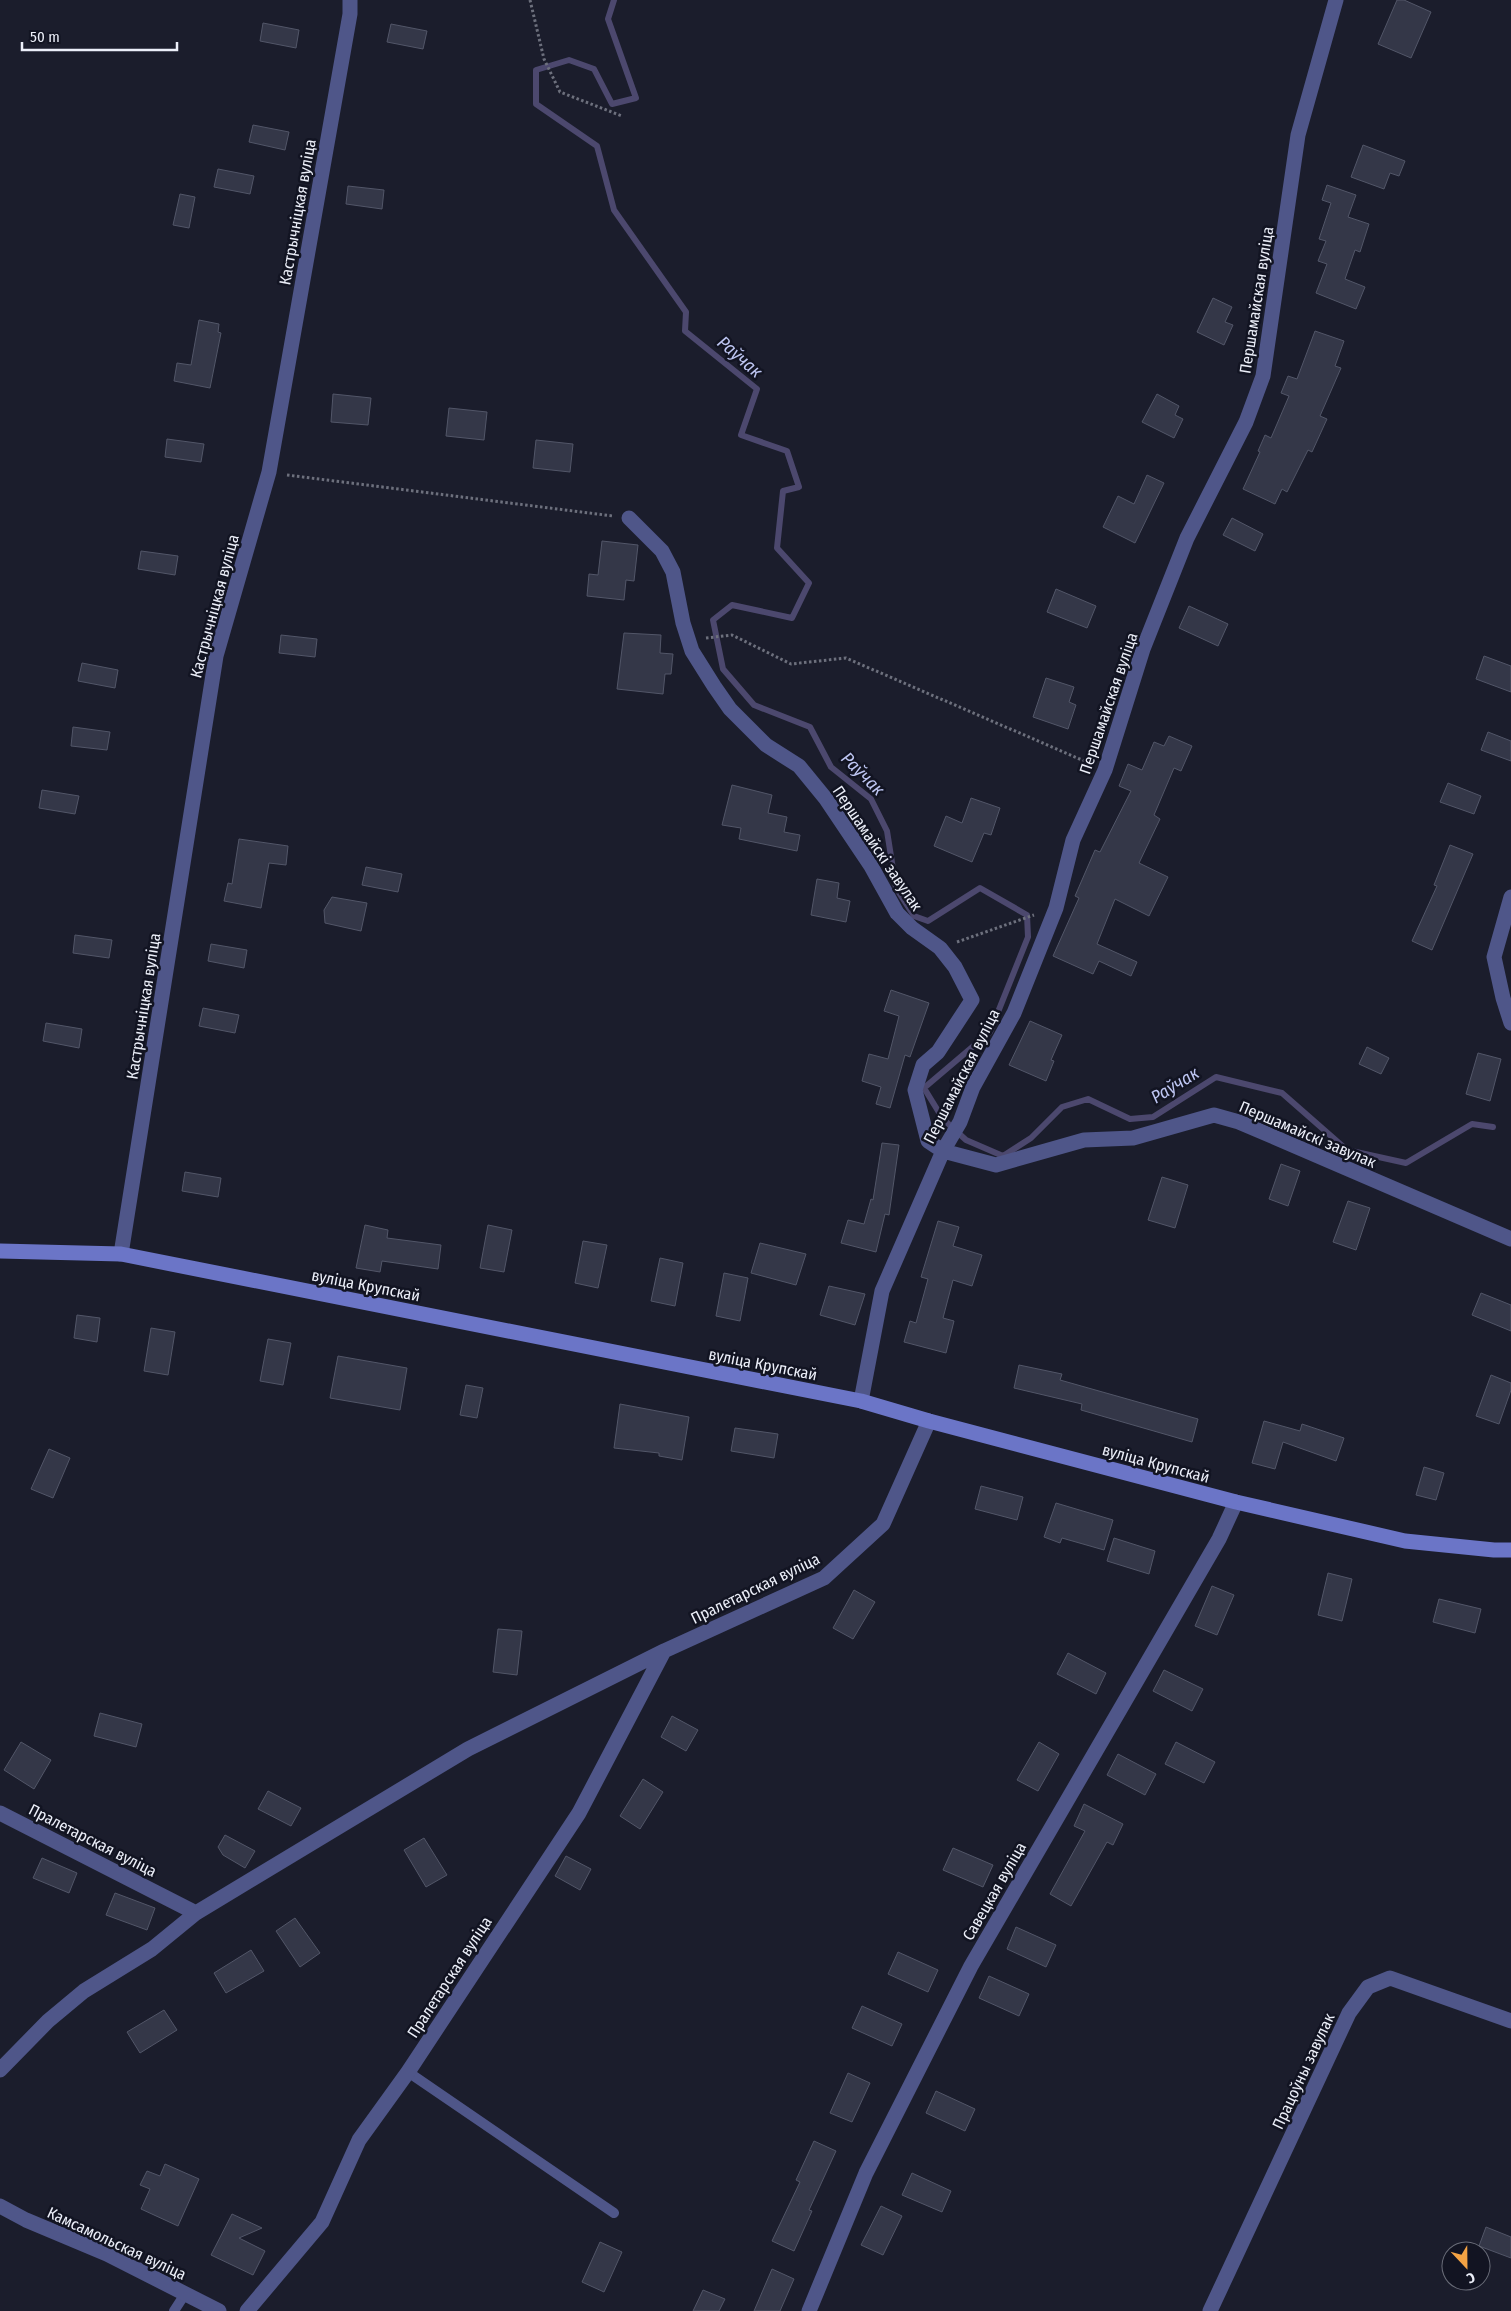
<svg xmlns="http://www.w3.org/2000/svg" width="1511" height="2311" font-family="'Fira Sans Condensed',sans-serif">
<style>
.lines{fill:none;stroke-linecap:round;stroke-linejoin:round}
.stream{stroke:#4c486e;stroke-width:6}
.building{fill:#343748;stroke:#525668}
.path{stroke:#6d707d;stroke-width:3;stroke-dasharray:2.5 2.5;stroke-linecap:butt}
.lane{stroke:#4f5689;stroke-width:10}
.street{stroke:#4f5689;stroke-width:15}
.secondary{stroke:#6b75c7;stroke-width:15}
.labels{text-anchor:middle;stroke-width:5;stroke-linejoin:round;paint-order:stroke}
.street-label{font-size:16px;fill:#eceff9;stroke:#121422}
.water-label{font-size:18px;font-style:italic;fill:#bdc5f1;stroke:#121422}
</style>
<rect width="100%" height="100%" fill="#1b1d2c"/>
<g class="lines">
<path class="stream" d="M614,0L608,19L636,98L612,104L594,69L569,60L536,70V104L597,146L614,210L686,312L685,331L757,389L741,435L787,451L799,487L783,491L777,548L809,583L792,618L732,605L713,620L723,669L754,705L810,727L831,767L871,799L887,831L896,888L914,916L928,921L980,888L1027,915L1028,937L990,1032L924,1088L943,1119L966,1140L1003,1156L1031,1138L1062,1107L1088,1099L1130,1119L1153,1117L1216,1077L1282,1093L1347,1150L1406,1163L1472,1124L1493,1127"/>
</g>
<path class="building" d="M1397,0H1404L1431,12L1411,58L1378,44Z
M263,23L299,30L296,48L260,41Z
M391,24L427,31L423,49L387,42Z
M253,125L289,132L285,150L249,142Z
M1363,145L1405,161L1399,176L1390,173L1384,189L1351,177Z
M218,169L254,176L250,194L214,187Z
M1327,185L1356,195L1348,217L1369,224L1360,252L1355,250L1345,279L1365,287L1356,309L1316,293L1327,264L1318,261L1326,241L1319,239L1331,203L1322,200Z
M348,186L384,190L382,209L346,204Z
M180,194L195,197L189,228L173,225Z
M1213,298L1232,307L1225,322L1233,325L1224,345L1197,332Z
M199,320L219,324L218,332L221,333L210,388L174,381L177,363L191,365Z
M1315,331L1344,341L1335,366L1341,368L1320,416L1327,419L1312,452L1308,450L1287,492L1282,489L1275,504L1243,489L1260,452L1258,451L1265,435L1271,438L1289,396L1281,393L1288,376L1297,379Z
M333,394L371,398L368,425L331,422Z
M1157,394L1179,406L1175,415L1183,419L1174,438L1142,422Z
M449,408L487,412L484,440L446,436Z
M167,439L204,444L201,462L165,457Z
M536,440L573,444L570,472L533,468Z
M1147,475L1164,483L1135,543L1103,527L1118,496L1134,504Z
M1232,518L1263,534L1255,551L1223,535Z
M602,541L638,545L634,581L626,580L624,600L587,596L589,574L598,575Z
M141,551L178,556L175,575L138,569Z
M1056,589L1096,606L1087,628L1047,612Z
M1189,606L1228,624L1218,646L1179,628Z
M624,633L661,635L660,653L673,654L671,674H665L663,694L617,689Z
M281,635L317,639L315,657L279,653Z
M1484,656L1511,666V692L1476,679Z
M82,663L118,670L115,688L78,681Z
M1046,678L1074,687L1069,702L1076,705L1068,729L1033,717Z
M73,727L110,732L107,750L71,746Z
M1488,732L1511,741V761L1481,750Z
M1169,736L1192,746L1181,771L1174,768L1154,815L1160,819L1139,863L1168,877L1149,916L1115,899L1097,944L1137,962L1131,976L1099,961L1093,974L1053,956L1079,898L1075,896L1095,850L1100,852L1131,791L1119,786L1128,764L1142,770L1154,742L1164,746Z
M1448,783L1481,796L1474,814L1440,802Z
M732,785L772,795L768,813L787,817L784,832L800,835L797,851L739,839L741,828L722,825Z
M42,790L79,796L75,814L39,808Z
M971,798L1000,808L991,835L984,833L972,862L934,846L946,816L962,823Z
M239,839L288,846L286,865L269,863L261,908L224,901L228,883L232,884Z
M1450,845L1473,854L1432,950L1412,941L1437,886L1434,885Z
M366,867L402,874L398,892L362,885Z
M817,879L839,883L837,898L850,901L846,922L811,915Z
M332,897L367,903L361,931L325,923L324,910Z
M75,935L112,940L109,958L73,953Z
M211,944L247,950L244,968L208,961Z
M891,990L929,1003L910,1057L905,1055L890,1108L876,1104L881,1087L862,1081L869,1054L888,1059L899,1016L884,1011Z
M203,1008L239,1015L235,1033L199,1026Z
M1030,1021L1062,1035L1051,1060L1054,1061L1046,1081L1009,1065Z
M46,1023L82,1029L79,1048L43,1041Z
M1367,1047L1389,1058L1381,1074L1359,1064Z
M1478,1053L1501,1059L1490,1101L1466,1094Z
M882,1143L899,1145L889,1215L885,1214L876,1252L841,1243L848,1220L864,1224L871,1199L873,1200Z
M1281,1164L1300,1171L1288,1206L1269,1199Z
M185,1172L221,1178L218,1197L182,1191Z
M1162,1177L1188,1185L1175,1228L1148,1220Z
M1348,1201L1370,1208L1356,1250L1333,1242Z
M938,1221L959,1227L953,1246L982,1255L972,1286L953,1280L943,1318L954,1321L946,1353L904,1342L910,1321L916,1323L928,1279L921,1277Z
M365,1225L388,1230L387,1238L441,1245L438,1269L382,1261L380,1272L356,1268Z
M488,1225L512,1230L504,1272L480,1268Z
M583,1241L607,1245L598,1288L575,1283Z
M760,1243L806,1254L796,1285L751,1273Z
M660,1258L683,1263L675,1306L651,1301Z
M724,1273L748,1278L740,1321L716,1316Z
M829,1286L865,1294L855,1325L820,1315Z
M1481,1293L1511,1305V1331L1472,1315Z
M77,1315L100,1318L97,1342L74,1338Z
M151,1328L175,1332L168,1375L144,1371Z
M268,1339L291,1343L283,1385L260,1381Z
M338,1356L407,1368L400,1410L330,1398Z
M1019,1365L1062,1374L1060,1380L1198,1419L1192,1442L1081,1410L1082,1404L1014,1388Z
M1491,1375L1511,1383V1390L1499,1424L1476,1416Z
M466,1385L483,1388L477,1418L460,1415Z
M620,1404L689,1417L682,1460L659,1456V1453L614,1448Z
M1264,1421L1300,1431L1302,1424L1344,1438L1336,1461L1283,1442L1275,1469L1252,1463Z
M735,1428L778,1434L774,1458L731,1451Z
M49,1449L70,1458L53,1498L31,1489Z
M1424,1467L1444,1473L1436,1500L1416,1495Z
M981,1486L1023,1497L1017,1520L975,1509Z
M1056,1503L1113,1520L1104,1550L1062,1538L1060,1543L1044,1537Z
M1114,1538L1155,1551L1149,1574L1107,1561Z
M1328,1573L1352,1579L1342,1621L1318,1615Z
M1212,1586L1234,1595L1217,1635L1195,1626Z
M854,1590L875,1602L853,1639L833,1628Z
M1439,1599L1481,1609L1475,1633L1433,1622Z
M498,1629L522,1631L517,1675L493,1672Z
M1068,1653L1106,1673L1096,1694L1057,1674Z
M1164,1670L1203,1689L1192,1711L1153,1691Z
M100,1713L142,1724L136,1747L94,1736Z
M672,1716L698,1730L686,1751L661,1737Z
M21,1742L51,1760L34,1789L4,1770Z
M1039,1742L1059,1754L1038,1791L1017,1780Z
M1176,1742L1215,1762L1204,1783L1165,1764Z
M1118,1754L1156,1774L1145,1795L1107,1775Z
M643,1779L663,1792L640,1829L620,1816Z
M268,1791L301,1808L291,1826L258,1809Z
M1084,1804L1123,1824L1113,1845L1107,1842L1071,1906L1050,1894L1085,1831L1074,1826Z
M225,1835L255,1851L245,1868L223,1855L218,1847Z
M424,1838L447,1875L426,1887L404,1850Z
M953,1848L993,1865L983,1887L943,1870Z
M566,1856L591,1869L580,1890L555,1876Z
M42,1858L77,1873L69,1893L33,1878Z
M115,1893L155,1908L147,1930L106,1915Z
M295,1918L320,1953L300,1967L276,1931Z
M1016,1927L1056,1945L1046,1967L1007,1949Z
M251,1950L264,1971L226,1993L214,1973Z
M898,1952L938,1970L928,1992L888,1974Z
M989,1976L1029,1994L1019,2016L979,1998Z
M862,2006L902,2024L892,2046L852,2028Z
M164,2010L177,2030L140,2053L127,2032Z
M848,2073L870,2083L852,2122L830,2113Z
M936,2091L975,2109L965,2131L926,2113Z
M814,2141L836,2151L809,2210L812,2211L794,2251L772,2241L800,2182L796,2180Z
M165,2164L199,2179L178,2226L141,2209L150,2189L140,2185L147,2171L160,2176Z
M912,2173L951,2191L942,2212L902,2195Z
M881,2206L902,2216L883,2255L861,2245Z
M232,2214L262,2228L239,2238L265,2251L253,2275L211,2255Z
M1486,2227L1511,2237V2258L1479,2246Z
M600,2242L622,2252L604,2292L582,2282Z
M772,2269L794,2279L780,2311H754Z
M703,2290L725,2299L719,2311H693Z"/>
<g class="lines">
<path class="path" d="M530,0L544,59L560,92L622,116
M287,475L613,516
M706,638L732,635L791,664L846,658L1089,763
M957,942L1034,915"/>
<path class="lane" d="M408,2072L614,2213
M174,2311L185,2294"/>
<path class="street" d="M629,518L662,551L673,572L683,623L692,651L714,686L730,709L766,745L799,766L826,799L871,866L897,913L912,928L940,948L955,967L972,1000L938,1052L923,1065L915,1090L928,1141L943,1151L996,1165L1084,1140L1133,1138L1214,1115L1239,1122L1511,1239
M1511,897L1494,957L1503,998L1511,1023
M121,1254L216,656L269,472L350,14V0
M861,1401L882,1291L943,1151L960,1122L973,1087L1014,1013L1056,908L1073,840L1105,770L1143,649L1187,538L1246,422L1263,376L1298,135L1336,0
M0,1813L196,1913
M0,2070L48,2021L84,1991L152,1949L196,1913L468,1749L664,1651L824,1578L883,1524L929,1421
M0,2206L26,2220L107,2254L219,2311
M247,2311L322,2222L359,2140L408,2072L579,1813L664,1651
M809,2311L866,2173L971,1966L1219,1539L1236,1502
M1210,2311L1349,2013L1368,1987L1390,1978L1511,2021"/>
<path class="secondary" d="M0,1251L121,1254L861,1401L929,1421L1236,1502L1405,1541L1494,1550H1511"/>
</g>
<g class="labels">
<g class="street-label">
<text transform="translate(297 212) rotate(-80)" y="6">Кастрычніцкая вуліца</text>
<text transform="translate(1256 300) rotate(-81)" y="6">Першамайская вуліца</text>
<text transform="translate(214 606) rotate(-75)" y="6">Кастрычніцкая вуліца</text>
<text transform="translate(1108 703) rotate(-71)" y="6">Першамайская вуліца</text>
<text transform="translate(878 848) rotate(56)" y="6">Першамайскі завулак</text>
<text transform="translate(143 1006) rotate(-81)" y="6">Кастрычніцкая вуліца</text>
<text transform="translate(961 1076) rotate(-63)" y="6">Першамайская вуліца</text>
<text transform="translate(1308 1134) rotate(23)" y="6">Першамайскі завулак</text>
<text transform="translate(366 1285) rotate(11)" y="6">вуліца Крупскай</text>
<text transform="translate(763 1364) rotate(11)" y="6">вуліца Крупскай</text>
<text transform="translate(1156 1463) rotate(15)" y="6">вуліца Крупскай</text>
<text transform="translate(755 1588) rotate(-26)" y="6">Пралетарская вуліца</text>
<text transform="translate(93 1840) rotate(27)" y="6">Пралетарская вуліца</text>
<text transform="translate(994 1891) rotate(-60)" y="6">Савецкая вуліца</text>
<text transform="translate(449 1977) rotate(-57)" y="6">Пралетарская вуліца</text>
<text transform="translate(1303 2071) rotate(-65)" y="6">Працоўны завулак</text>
<text transform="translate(117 2243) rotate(25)" y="6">Камсамольская вуліца</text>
</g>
<g class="water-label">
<text transform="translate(740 357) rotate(41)" y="6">Раўчак</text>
<text transform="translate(863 774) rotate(45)" y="6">Раўчак</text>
<text transform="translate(1175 1085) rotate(-32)" y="6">Раўчак</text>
</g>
</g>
<g transform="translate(1466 2266) rotate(158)"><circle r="24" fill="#121422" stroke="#696c78"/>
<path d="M0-4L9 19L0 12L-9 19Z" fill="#f4a344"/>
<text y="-8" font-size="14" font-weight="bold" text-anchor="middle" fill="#eceff9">С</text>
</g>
<path d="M22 42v8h155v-8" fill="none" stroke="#eceff9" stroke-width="2.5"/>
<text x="30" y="42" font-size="15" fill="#eceff9" stroke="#121422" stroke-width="4" paint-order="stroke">50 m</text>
</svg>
